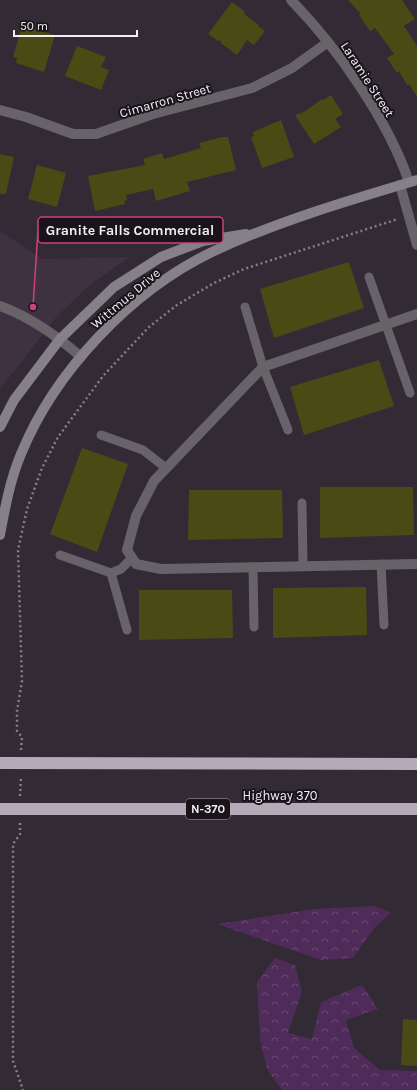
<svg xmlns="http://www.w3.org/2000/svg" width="417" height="1090" font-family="Karla,sans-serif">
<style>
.built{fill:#3e3242}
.forest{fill:url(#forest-crowns)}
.building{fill:#494b15}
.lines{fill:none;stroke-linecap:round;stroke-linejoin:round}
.path{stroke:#867e88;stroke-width:2.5;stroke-dasharray:2 3;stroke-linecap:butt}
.lane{stroke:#676368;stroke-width:9}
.street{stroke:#676368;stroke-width:10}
.secondary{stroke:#868088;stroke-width:10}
.highway{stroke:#b5abb8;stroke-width:12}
.labels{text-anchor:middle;stroke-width:4;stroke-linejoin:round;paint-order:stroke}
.shield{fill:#181419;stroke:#b1acb2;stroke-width:1}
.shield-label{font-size:12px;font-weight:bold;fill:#f3edf4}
.street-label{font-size:13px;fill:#f3edf4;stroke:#181419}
.leader{fill:none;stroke:#cc437a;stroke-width:1.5}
.callout-dot{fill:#cc437a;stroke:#181419;stroke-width:1.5}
.callout{fill:#181419;stroke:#cc437a;stroke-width:1.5}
.callout-label{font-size:14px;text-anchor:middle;font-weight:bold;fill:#f3edf4}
</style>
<defs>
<pattern id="forest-crowns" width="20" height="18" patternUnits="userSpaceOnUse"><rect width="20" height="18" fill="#4f2b5a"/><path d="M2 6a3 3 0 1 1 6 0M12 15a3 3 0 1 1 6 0" fill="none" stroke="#694a72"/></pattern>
</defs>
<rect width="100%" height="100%" fill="#322a35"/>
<path class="built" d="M0,231L42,259L130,257L92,283L57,316L0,389Z"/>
<path class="forest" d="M375,906L391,913L375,927L353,958L321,960L217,924L314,909Z
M275,958L295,965L302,992L288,1033L312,1039L321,1002L362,985L378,1009L346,1020L354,1048L380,1070L417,1071V1090H282L268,1071L260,1041L257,982Z"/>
<path class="building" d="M348,0H402L415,19L404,26L417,46V97L409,84L407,85L399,71L397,73L387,58L394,54L375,28L370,31L359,15L361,14Z
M232,2L245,12L244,14L259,25L258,26L265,31L254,45L247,40L237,55L222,44L220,40L218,41L208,34Z
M22,26L55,35L44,72L16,63L17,58L13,57Z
M77,46L106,57L101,67L109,70L101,90L65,76Z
M331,95L343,114L335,119L341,127L314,144L295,115L304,112L322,99L323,100Z
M281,120L294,157L262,168L251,137L254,136L253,132Z
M222,137H228L236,170L187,182L190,191L156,201L153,189L126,195L127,200L124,201L125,204L95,211L88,176L145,165L143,159L162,153L164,159L201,148L199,143Z
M0,154L14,157L6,194H0Z
M37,165L66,173L57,207L28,199Z
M349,262L364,308L274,338L260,289Z
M379,360L394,406L304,435L290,387Z
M82,448L128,464L97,552L50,534Z
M320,487H413L414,535L320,538Z
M189,490H282L283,538L188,540Z
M366,587L367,635L273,638V588Z
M139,590H232L233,638L139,640Z
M403,1019L417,1020V1066L401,1065Z"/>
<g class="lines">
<path class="path" d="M21,750L22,737L17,731V711L22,681L18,550L27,509L42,468L58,437L103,376L149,327L177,305L214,283L244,269L398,219
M20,796L21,777
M20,823V834L13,844V1061L23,1090"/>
<path class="lane" d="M369,277L410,393
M245,307L263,367L288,430
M101,435L143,450L166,468
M302,503L303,566
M60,555L111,573L121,569L132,558
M381,564L384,625
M253,567L254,627
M111,573L127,630"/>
<path class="street" d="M291,0C337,47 388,120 409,182
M0,110L26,117L73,134H96L153,114L252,88L292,68L328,42
M400,185L417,245
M0,306C30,317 57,336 81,357
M417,314L263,367L154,481L136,516L127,550L136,564L161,569L417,564"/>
<path class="secondary" d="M0,427L14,400L60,339L114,287L161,257L203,241L246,234
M0,535C5,508 10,480 21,454C55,371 131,291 212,252C275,222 350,200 417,180"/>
<path class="highway" d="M0,763L417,764
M0,809H417"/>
</g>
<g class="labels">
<rect class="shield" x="186" y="799" width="44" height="20" rx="3"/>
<g class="shield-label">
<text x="208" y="813">N-370</text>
</g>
<g class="street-label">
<text transform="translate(368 79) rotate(57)" y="5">Laramie Street</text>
<text transform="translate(165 100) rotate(-16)" y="5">Cimarron Street</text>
<text transform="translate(125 298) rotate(-40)" y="5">Wittmus Drive</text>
<text x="280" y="800">Highway 370</text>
</g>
</g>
<path class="leader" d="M33 307L38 230"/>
<circle class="callout-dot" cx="33" cy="307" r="4"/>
<rect class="callout" x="38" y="217" width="185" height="26" rx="4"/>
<g class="callout-label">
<text x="130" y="235">Granite Falls Commercial</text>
</g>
<path d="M14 30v6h123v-6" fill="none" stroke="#f3edf4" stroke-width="2"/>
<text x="20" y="30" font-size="12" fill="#f3edf4" stroke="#181419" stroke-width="3" paint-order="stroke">50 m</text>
</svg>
